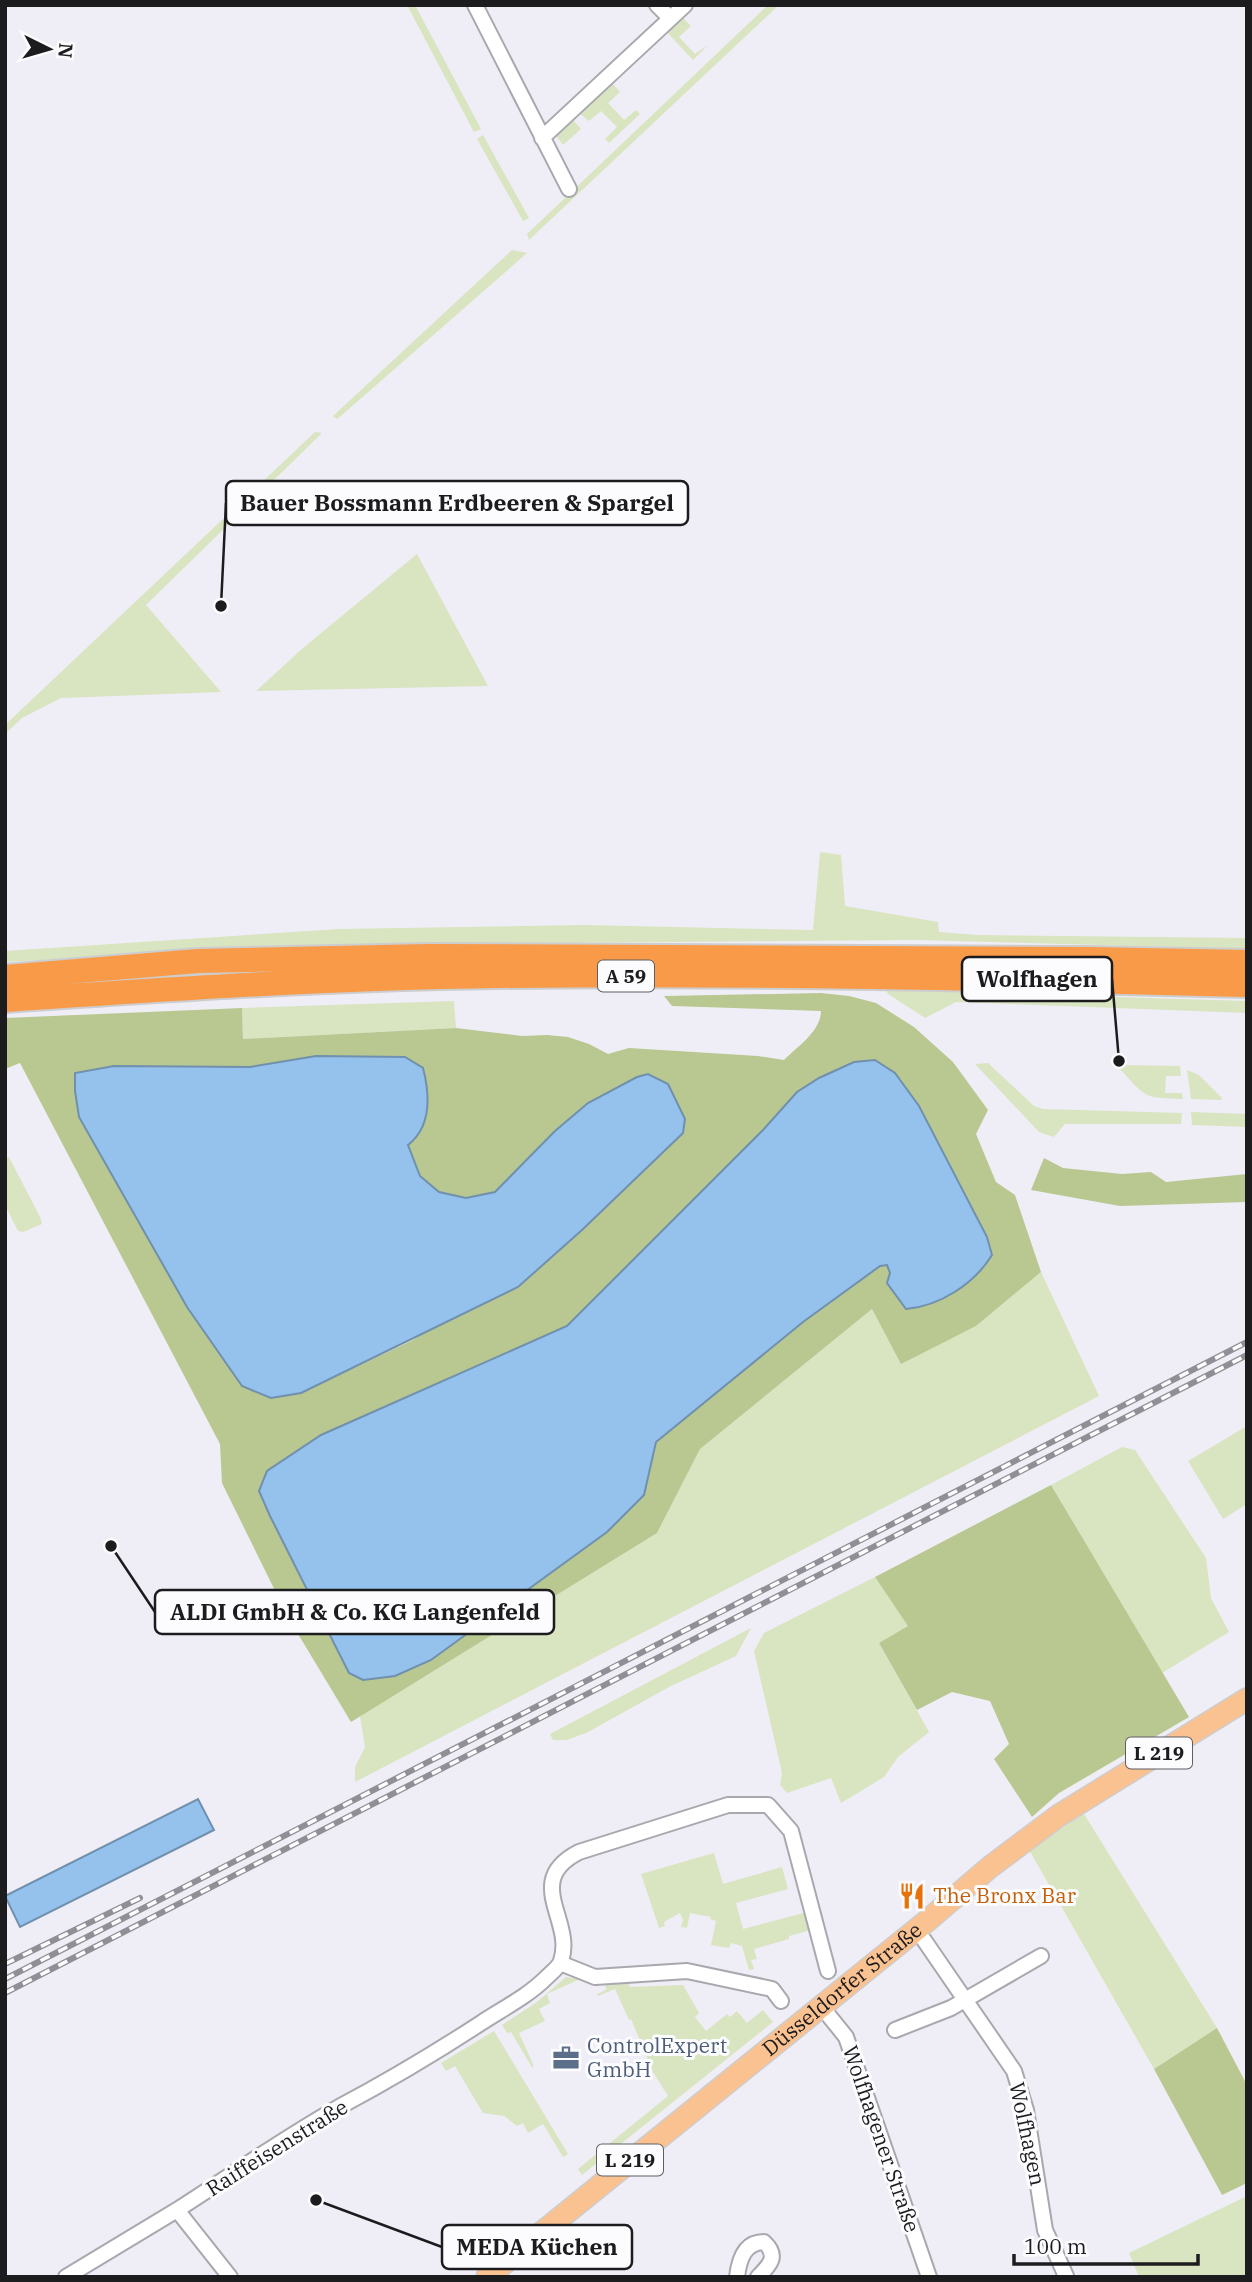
<svg xmlns="http://www.w3.org/2000/svg" width="1252" height="2282" font-family="'IBM Plex Serif',serif">
<style>
.green{fill:#d9e4c0}
.forest{fill:#b8c890;fill-rule:evenodd}
.water{fill:#94c2ec;stroke:#7090ae;stroke-width:2}
.lines{fill:none;stroke-linecap:round;stroke-linejoin:round}
.street-casing{stroke:#a9a8af;stroke-width:18}
.primary-casing{stroke:#cdcdce;stroke-width:24}
.highway-casing{stroke:#cdcdce;stroke-width:28}
.street{stroke:#fff;stroke-width:14}
.primary{stroke:#fbc291;stroke-width:21}
.highway{stroke:#f89a47;stroke-width:24}
.rail-casing{stroke:#908f95;stroke-width:6}
.rail{stroke:#fcfcff;stroke-width:3.5;stroke-dasharray:10;stroke-linecap:butt}
.labels{text-anchor:middle;stroke-width:6;stroke-linejoin:round;paint-order:stroke}
.shield{fill:#fcfcff;stroke:#5f5f62;stroke-width:2}
.shield-label{font-size:19px;font-weight:bold;fill:#1c1c1f}
.food-label{font-size:21px;fill:#c56008;stroke:#fcfcff;text-anchor:start}
.street-label{font-size:21px;fill:#1c1c1f;stroke:#fcfcff}
.service-label{font-size:21px;fill:#4e5e75;stroke:#fcfcff;text-anchor:start}
.leader{fill:none;stroke:#1c1c1f;stroke-width:2.5}
.callout-dot{fill:#1c1c1f;stroke:#fcfcff;stroke-width:2.5}
.callout{fill:#fcfcff;stroke:#1c1c1f;stroke-width:2.5}
.callout-label{font-size:23px;text-anchor:middle;font-weight:bold;fill:#1c1c1f}
</style>
<rect width="100%" height="100%" fill="#efeef6"/>
<path class="green" d="M407,5H415L481,129L474,132Z
M768,5H779L529,240L527,234Z
M682,17L691,26L679,37L695,54L708,45L693,60L664,29Z
M608,83H612L620,92L608,103L624,120L636,110L640,114L609,143L605,139L617,127L601,111L589,121L579,113Z
M572,119L581,129L563,145L554,133Z
M483,135L529,218L523,221L477,139Z
M512,250L527,253L342,415L337,419L333,416Z
M315,432L322,433L146,605L221,692L61,698L22,718L5,734V725Z
M417,554L488,686L256,691L303,648Z
M820,852L841,855L845,906L938,922L939,932L977,935L1247,938V949L918,940L322,945L5,962V951L339,929L584,925L813,930Z
M886,990L1247,1001V1013L956,1002L925,1018L888,994Z
M454,1001L456,1028L243,1039L242,1008Z
M988,1063L1034,1106L1043,1109L1182,1113L1181,1124H1065L1054,1137L1039,1132L975,1064Z
M1120,1065L1180,1066L1181,1076H1166L1165,1093H1182L1183,1099C1142,1098 1146,1097 1119,1068Z
M1187,1070L1199,1075L1222,1098L1221,1100L1191,1099Z
M1191,1112L1247,1114V1127L1192,1125Z
M9,1157L41,1219L42,1224L23,1232L18,1231L5,1205V1159Z
M1041,1272L1099,1396L355,1782V1767L365,1747L360,1716L657,1533L700,1449L872,1309L901,1363L976,1326Z
M1247,1426V1504L1223,1519L1188,1461Z
M1122,1447L1135,1450L1206,1558L1211,1598L1229,1632L1162,1673L1051,1485Z
M875,1577L909,1626L879,1643L929,1732L898,1757L884,1777L841,1803L831,1778L787,1793L780,1785L782,1773L754,1651L764,1633Z
M751,1628L736,1656L669,1687L588,1732L567,1740H553L550,1734Z
M1084,1814L1217,2028L1154,2069L1028,1848Z
M714,1853L723,1884L782,1867L788,1889L736,1903L743,1929L807,1912L811,1930L789,1936V1939L754,1949L757,1959L751,1960L754,1969L749,1970L742,1946L731,1943L729,1948L711,1945L716,1921L710,1919L711,1917L690,1913L687,1928L681,1927L683,1920L680,1913L664,1922L665,1926L659,1928L641,1874Z
M566,1977L580,1979L547,1994L550,2003L539,2009L545,2021L519,2033L533,2064V2069L511,2032L507,2033L502,2025L537,2002Z
M626,1978L630,1987L683,1985L699,2013L695,2017L706,2031L727,2014L730,2017L737,2011L747,2023L763,2010L773,2022L582,2175L578,2169L668,2096L653,2072L631,2019L629,2020L615,1989L598,1996L597,1994L606,1990L605,1980Z
M494,2031L568,2154L563,2157L543,2124L528,2133L523,2123L517,2126L504,2116L483,2113L455,2066L446,2071L441,2063Z
M1247,2196V2277H1139L1129,2253Z"/>
<path class="forest" d="M821,993L849,996L876,1003L914,1027L953,1062L988,1110L976,1134L996,1182L1015,1195L1041,1272L976,1326L901,1364L872,1309L700,1449L657,1533L351,1722L289,1619L222,1483L220,1444L20,1063L5,1069V1018L242,1008L243,1039L456,1028L522,1036L547,1035L568,1037L589,1044L608,1054L629,1048L758,1056L784,1060C797,1047 821,1031 821,1011L672,1006L664,996ZM316,1056L405,1057L416,1139L407,1144L420,1176L439,1192L466,1198L495,1192L555,1131L588,1103L637,1077L668,1084L685,1119L682,1133L634,1180L413,1340L301,1393L271,1398L187,1307L79,1117L114,1066L250,1067ZM875,1060L895,1073L919,1106L987,1237L992,1255L890,1273L887,1265L880,1266L803,1322L656,1442L644,1495L607,1532L431,1660L395,1676L267,1471L321,1435L567,1326L763,1130L797,1092Z
M1044,1158L1063,1168L1122,1174L1151,1172L1166,1182L1247,1174V1202L1120,1206L1031,1190Z
M1051,1485L1189,1717L1059,1793L1032,1817L994,1759L1009,1744L990,1701L952,1692L917,1710L879,1643L908,1626L875,1577Z
M1217,2028L1247,2085V2183L1222,2195L1154,2069Z"/>
<path class="water" d="M316,1056L405,1057L423,1068C430,1095 432,1126 408,1145L420,1176L439,1192L466,1198L495,1192L555,1131L588,1103L637,1077L648,1074L668,1084L685,1119L683,1133L582,1230L518,1287L301,1393L271,1398L242,1386L187,1307L79,1117L75,1091V1073L114,1066L250,1067Z
M875,1060L895,1073L919,1106L987,1237L992,1255C974,1284 940,1306 906,1309L887,1283L890,1273L887,1265L880,1266L803,1322L656,1442L644,1495L607,1532L431,1660L395,1676L363,1680L349,1673L270,1516L259,1491L267,1471L321,1435L567,1326L763,1130L797,1092L819,1078L854,1062Z
M198,1799L214,1830L20,1927L5,1896Z"/>
<g class="lines">
<g class="street-casing">
<path id="street" d="M475,5L569,189
M657,5L670,18
M542,138L685,5
M924,1940L1014,2071L1026,2110L1045,2230L1066,2276L1064,2277
M560,1963L595,1977L687,1971L772,1989L781,2001
M821,2006L846,2037L929,2277
M895,2030L951,2008L1041,1956
M177,2210C230,2176 284,2138 339,2107C388,2081 435,2053 481,2023C504,2008 528,1996 547,1977C551,1973 559,1967 561,1961C575,1921 522,1881 579,1852L728,1805H768L791,1831L828,1971
M66,2277L177,2210L230,2277
M737,2277C739,2259 745,2242 764,2242C779,2256 770,2265 758,2277"/>
</g>
<g class="primary-casing">
<g id="primary">
<path id="s1" d="M487,2277L927,1921L990,1867L1058,1816L1247,1699"/>
</g>
</g>
<g class="highway-casing">
<path id="highway" d="M5,977L198,961L428,956L1089,959L1247,962
M5,1000C169,989 333,978 498,976C747,973 997,979 1247,985"/>
</g>
<use href="#street" class="street"/>
<use href="#primary" class="primary"/>
<use href="#highway" class="highway"/>
<g class="rail-casing">
<path id="rail" d="M5,1964L140,1898
M5,1979L1247,1342
M5,1993L1247,1355"/>
</g>
<use href="#rail" class="rail"/>
</g>
<defs>
<g id="restaurant-bare" transform="scale(2.1)"><path d="M-5-6h1v4h1v-4h1v4h1v-4h1v5L-1.5 .5V6h-2V.5L-5-1ZM5-6V6H3V1.5H1.5Q1.5-4 5-6Z" fill="#e8710a" stroke="#fcfcff" stroke-width="2.5" paint-order="stroke"/></g>
<g id="office-bare" transform="scale(2.1)"><path d="M-6-3h4V-5.5h4V-3h4V5H-6ZM-1-4.5V-3h2v-1.5ZM-6 0V1H6V0Z" fill="#5c6f8a" stroke="#fcfcff" stroke-width="2.5" paint-order="stroke"/></g>
</defs>
<g fill-rule="evenodd">
<use href="#restaurant-bare" x="912" y="1896"/>
<use href="#office-bare" x="566" y="2058"/>
</g>
<g class="labels">
<g class="shield">
<rect x="598" y="960.5" width="56" height="31" rx="5"/>
<rect x="1126" y="1737.5" width="66" height="31" rx="5"/>
<rect x="597" y="2144.5" width="66" height="31" rx="5"/>
</g>
<g class="shield-label">
<text x="626" y="983">A 59</text>
<text x="1159" y="1760">L 219</text>
<text x="630" y="2167">L 219</text>
</g>
<g class="food-label">
<text x="933" y="1903">The Bronx Bar</text>
</g>
<g class="street-label">
<text dy="7" stroke="none"><textPath href="#s1" startOffset="457">Düsseldorfer Straße</textPath></text>
<text transform="translate(1027 2134) rotate(78)" y="7">Wolfhagen</text>
<text transform="translate(881 2139) rotate(71)" y="7">Wolfhagener Straße</text>
<text transform="translate(277 2148) rotate(-32)" y="7">Raiffeisenstraße</text>
</g>
<g class="service-label">
<text x="587" y="2053">ControlExpert<tspan x="587" dy="24">GmbH</tspan></text>
</g>
</g>
<path class="leader" d="M221 606L226 503M1119 1061L1112 979M111 1546L155 1612M316 2200L442 2247"/>
<g class="callout-dot">
<circle cx="221" cy="606" r="7"/>
<circle cx="1119" cy="1061" r="7"/>
<circle cx="111" cy="1546" r="7"/>
<circle cx="316" cy="2200" r="7"/>
</g>
<g class="callout">
<rect x="226" y="481" width="462" height="44" rx="7"/>
<rect x="962" y="957" width="150" height="44" rx="7"/>
<rect x="155" y="1590" width="399" height="44" rx="7"/>
<rect x="442" y="2225" width="190" height="44" rx="7"/>
</g>
<g class="callout-label">
<text x="457" y="511">Bauer Bossmann Erdbeeren &amp; Spargel</text>
<text x="1037" y="987">Wolfhagen</text>
<text x="355" y="1620">ALDI GmbH &amp; Co. KG Langenfeld</text>
<text x="537" y="2255">MEDA Küchen</text>
</g>
<rect width="1252" height="2282" fill="none" stroke="#1c1c1f" stroke-width="14"/>
<g transform="translate(49 49) rotate(95)" stroke="#fcfcff" stroke-width="5" paint-order="stroke">
<path d="M0-5L12 26L0 18L-12 26Z" fill="#1c1c1f"/>
<text y="-10" font-size="19" font-weight="bold" text-anchor="middle" fill="#1c1c1f">N</text>
</g>
<path d="M1014 2254v10h184v-10" fill="none" stroke="#1c1c1f" stroke-width="3.5"/>
<text x="1024" y="2254" font-size="21" fill="#1c1c1f" stroke="#fcfcff" stroke-width="5" paint-order="stroke">100 m</text>
</svg>
